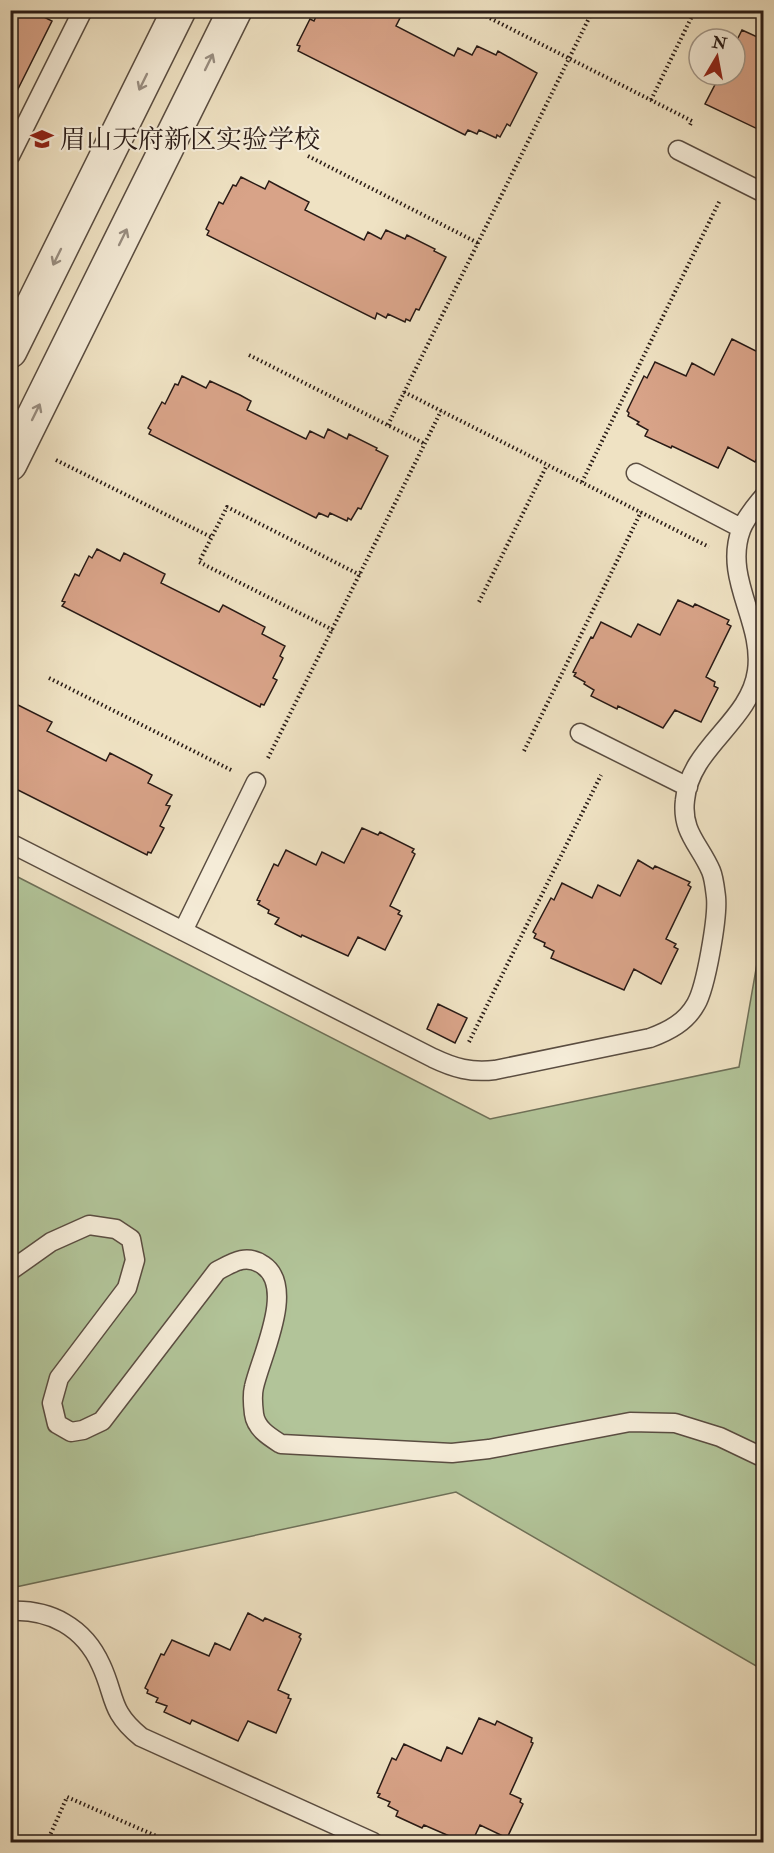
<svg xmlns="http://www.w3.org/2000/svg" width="774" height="1853" font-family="'IM FELL Double Pica','Noto Serif SC',serif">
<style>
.green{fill:#b2c499;stroke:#6e7058;stroke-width:1.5}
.building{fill:#d8a388;stroke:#291b16;stroke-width:1.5}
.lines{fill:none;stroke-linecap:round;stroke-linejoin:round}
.lane-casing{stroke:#5a4d41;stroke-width:21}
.street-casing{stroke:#5a4d41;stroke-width:36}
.path{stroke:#291b16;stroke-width:4;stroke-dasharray:1.5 3;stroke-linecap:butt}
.lane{stroke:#f5ecd8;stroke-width:18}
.street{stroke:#f5ecd8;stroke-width:33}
.oneway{stroke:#998e81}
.labels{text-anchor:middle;stroke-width:4.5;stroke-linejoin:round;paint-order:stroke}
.poi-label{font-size:26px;fill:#291b16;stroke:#f5ecd8;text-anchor:start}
</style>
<rect width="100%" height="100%" fill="#efe2c3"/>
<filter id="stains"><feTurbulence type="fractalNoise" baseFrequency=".00333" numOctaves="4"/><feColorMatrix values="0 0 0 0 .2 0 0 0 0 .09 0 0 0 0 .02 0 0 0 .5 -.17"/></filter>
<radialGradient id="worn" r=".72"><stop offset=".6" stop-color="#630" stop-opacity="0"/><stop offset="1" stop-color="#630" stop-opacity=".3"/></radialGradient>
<path class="green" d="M10,873L490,1119L739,1067L763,929V1670L456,1492L11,1588Z"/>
<path class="building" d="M10,10H30L52,21L10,105Z
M319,10H385L400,18L396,26L454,56L458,48L472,55L477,46L496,55L498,51L537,73L510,126L507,124L500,137L497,135L496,138L479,130L477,134L468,130L465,135L298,51L300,46L297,45L310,19L314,21Z
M742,30L764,40V132L705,104L720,75H735V44Z
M241,177L265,189L269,181L280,187L309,202L305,210L364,240L368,232L381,239L386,230L405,239L407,235L435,249L434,251L446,257L419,310L416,309L410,321L406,319L405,322L388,314L386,318L377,313L375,319L207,235L209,231L206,229L219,202L223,204L233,185L236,186Z
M732,339L764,355V444L755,462L728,447L718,468L672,446L671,448L645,436L648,430L637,424L639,422L628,416L629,413L627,411L644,376L647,378L655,362L686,376L692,363L714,375Z
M182,376L206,388L210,381L240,395L251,401L247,410L306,439L310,431L324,438L328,429L347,439L349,434L377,448L376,450L388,456L361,509L358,508L351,520L348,518L347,521L330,513L328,517L319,513L316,518L149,434L151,430L148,428L162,402L165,404L175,384L178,385Z
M97,549L120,561L124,553L165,574L161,583L219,612L223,605L265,627L262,634L285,646L280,656L283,658L273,678L277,680L264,705L261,704L260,707L62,606L65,602L62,601L75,574L79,576L89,556L92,558Z
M678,600L693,607L695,604L729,620L727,624L731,626L706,677L715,682L714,686L718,688L701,722L675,710L663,728L618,706L617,709L591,696L594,690L584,684L585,682L574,676L576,673L573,672L591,637L593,638L601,622L631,637L638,624L660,635Z
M10,701L52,722L47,731L106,761L110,753L141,769L152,775L148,783L172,795L166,805L170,806L160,826L164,828L151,853L148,852L147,855L10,786Z
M362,828L378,835L380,832L414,849L412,852L415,854L390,906L400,911L398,914L402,916L385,950L358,937L348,956L302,935L301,937L275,924L279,918L268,913L269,910L258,904L260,901L257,900L274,864L278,866L286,850L316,865L322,852L344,863Z
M638,860L653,869L655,866L690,882L688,885L691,887L666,939L676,944L674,947L678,949L661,984L634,969L624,990L551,958L554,951L544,946L545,943L534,938L536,934L533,932L551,898L554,900L562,883L592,898L598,885L620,896Z
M438,1004L467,1018L455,1043L427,1029Z
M248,1613L263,1621L265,1618L301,1634L299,1637L301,1639L278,1690L289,1695L288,1698L291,1699L276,1733L248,1721L238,1741L192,1720L190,1724L164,1712L167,1706L156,1702L158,1698L147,1693L148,1690L145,1688L161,1654L164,1655L172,1640L209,1656L215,1643L230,1650Z
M479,1718L495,1725L497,1721L532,1738L531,1742L533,1743L510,1794L521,1799L520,1802L523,1804L507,1838L480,1825L472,1842H463L424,1825L422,1828L396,1816L398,1811L388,1806L390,1802L378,1797L380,1794L377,1793L392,1758L396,1760L404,1744L441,1761L447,1747L462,1754Z"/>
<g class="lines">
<g class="lane-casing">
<path id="lane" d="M678,150L764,193
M10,156L83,10
M636,473L741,528
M580,733L688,787
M10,843L433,1058C454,1068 471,1073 495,1070L650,1038C669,1031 686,1022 696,1004C706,987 718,917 716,897C715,889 714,878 711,871C700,845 681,832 685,800C690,747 750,722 757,671C764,622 723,579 741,530C745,518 756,506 764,496
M183,931L256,782
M10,1271L51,1242L89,1225L116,1229L131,1239L135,1260L127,1288L59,1378L52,1403L57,1424L71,1432L83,1430L102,1421L217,1271C232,1263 246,1253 263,1265C296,1287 261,1356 254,1387C252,1395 253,1406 254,1414C256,1429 270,1437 281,1444L452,1453L489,1449L630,1422L675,1423L720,1437L764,1458
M10,1611C50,1609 84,1627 101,1665C116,1697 109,1711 141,1737L373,1842"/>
</g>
<g class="street-casing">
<path id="street" d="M10,351L179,10
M10,464L235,10"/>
</g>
<path class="path" d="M474,10L692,121L690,125
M651,100L695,10
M308,156L478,243
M249,355L425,444
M404,392L709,547
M388,425L593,10
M56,460L211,537
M582,482L720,200
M479,602L547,465
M333,630L199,562L227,507L360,575
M49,678L233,771
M524,751L641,512
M268,758L441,411
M469,1042L601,775
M47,1842L67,1797L170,1842"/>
<use href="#lane" class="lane"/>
<use href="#street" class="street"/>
</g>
<defs><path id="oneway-shaft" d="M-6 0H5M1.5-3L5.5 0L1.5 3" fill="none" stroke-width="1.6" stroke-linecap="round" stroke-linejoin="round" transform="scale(1.5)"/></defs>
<g class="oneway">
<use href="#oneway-shaft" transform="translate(209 62) rotate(-64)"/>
<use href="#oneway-shaft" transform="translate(143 82) rotate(116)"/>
<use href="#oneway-shaft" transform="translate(123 237) rotate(-64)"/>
<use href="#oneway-shaft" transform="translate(57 257) rotate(116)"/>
<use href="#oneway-shaft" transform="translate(36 412) rotate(-64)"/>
</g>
<defs>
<g id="school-bare" transform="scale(1.8)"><path d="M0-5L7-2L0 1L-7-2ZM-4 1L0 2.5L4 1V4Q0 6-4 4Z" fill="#8f2418" stroke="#f5ecd8" stroke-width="2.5" paint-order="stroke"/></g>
</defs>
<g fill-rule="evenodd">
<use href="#school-bare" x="42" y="139"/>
</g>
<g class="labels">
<g class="poi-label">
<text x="60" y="148">眉山天府新区实验学校</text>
</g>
</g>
<rect width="774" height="1853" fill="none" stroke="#efe2c3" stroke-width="36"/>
<rect x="12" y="12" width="750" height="1829" fill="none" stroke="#291b16" stroke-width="3"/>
<rect x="18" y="18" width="738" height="1817" fill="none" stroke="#291b16" stroke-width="1.5"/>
<g transform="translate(717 57) rotate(10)"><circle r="28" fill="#f5ecd8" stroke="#a3988a" stroke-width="1.5"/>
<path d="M0-4.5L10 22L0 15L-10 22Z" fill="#8f2418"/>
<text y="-9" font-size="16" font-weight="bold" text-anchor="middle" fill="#291b16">N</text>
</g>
<rect width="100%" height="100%" filter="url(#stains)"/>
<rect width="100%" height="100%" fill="url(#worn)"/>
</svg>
